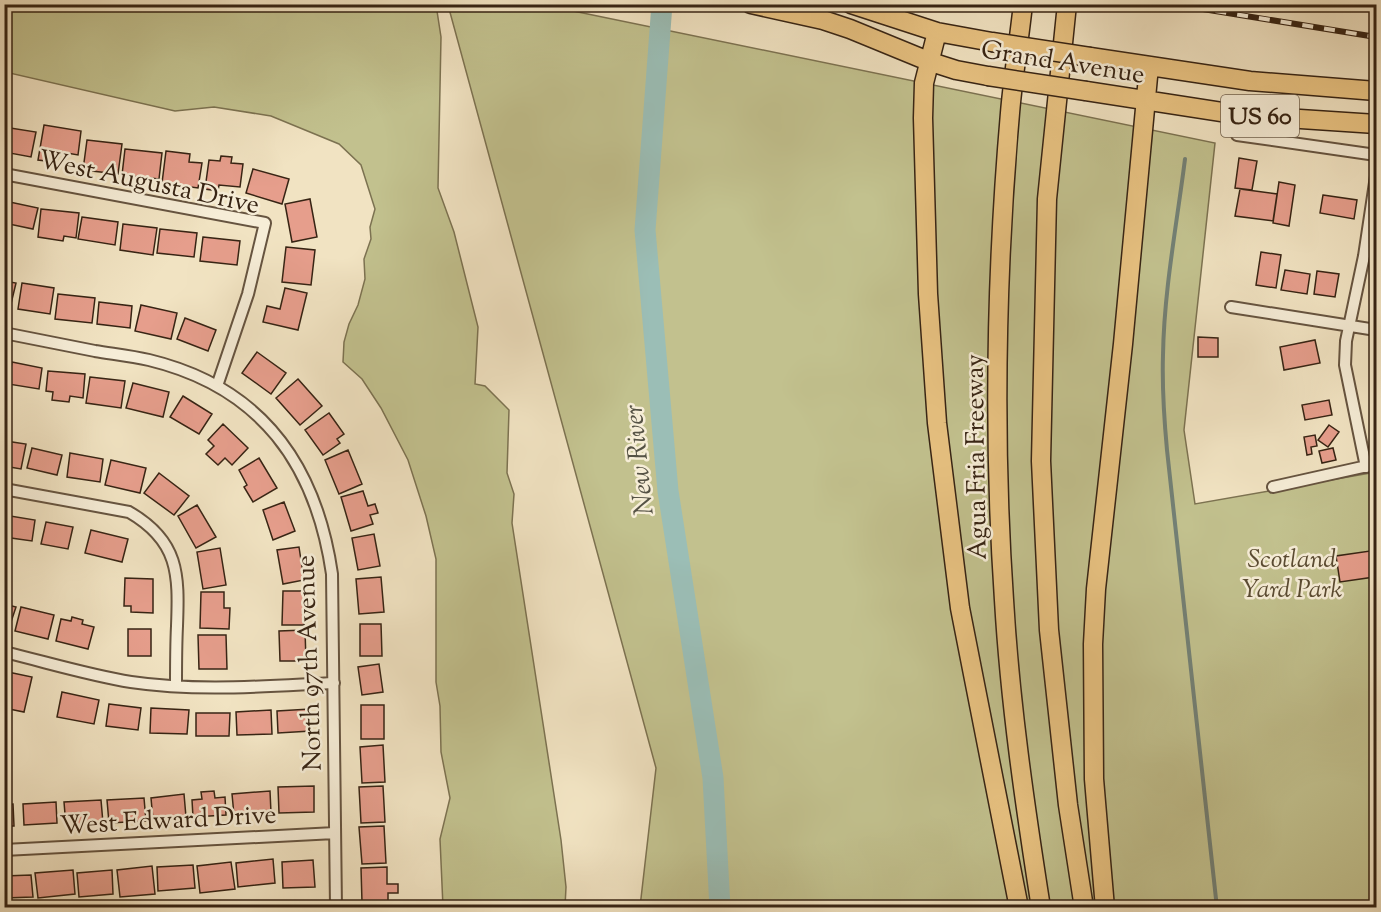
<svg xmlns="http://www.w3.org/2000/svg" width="1381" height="912" font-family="'Sorts Mill Goudy',serif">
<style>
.green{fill:#c2c18e;stroke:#7c7251;stroke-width:1.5}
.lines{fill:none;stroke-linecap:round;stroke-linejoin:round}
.stream{stroke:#738075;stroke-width:4}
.river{stroke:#9bbeb6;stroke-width:21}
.building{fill:#e69e8c;stroke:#372414;stroke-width:1.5}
.street-casing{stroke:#665440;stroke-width:14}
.highway-casing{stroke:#372414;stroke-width:21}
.street{stroke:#f6edd7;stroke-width:10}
.highway{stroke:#e8c281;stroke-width:18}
.rail-casing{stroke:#372414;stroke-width:6}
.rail{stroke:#f6edd7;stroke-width:4;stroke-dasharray:11;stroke-linecap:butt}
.highway-bridge-casing{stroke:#372414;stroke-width:21;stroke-linecap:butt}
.highway-bridge{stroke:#e8c281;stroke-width:18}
.labels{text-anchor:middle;stroke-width:5;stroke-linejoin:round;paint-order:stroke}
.shield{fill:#f6edd7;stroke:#70604e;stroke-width:1.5}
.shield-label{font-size:24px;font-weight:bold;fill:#372414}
.street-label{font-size:26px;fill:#372414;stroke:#f6edd7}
.park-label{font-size:26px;font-style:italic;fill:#5a4b32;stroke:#f6edd7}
.water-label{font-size:27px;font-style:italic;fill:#555245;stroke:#f6edd7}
</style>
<rect width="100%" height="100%" fill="#f1e3c2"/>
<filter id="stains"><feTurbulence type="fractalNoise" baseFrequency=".00333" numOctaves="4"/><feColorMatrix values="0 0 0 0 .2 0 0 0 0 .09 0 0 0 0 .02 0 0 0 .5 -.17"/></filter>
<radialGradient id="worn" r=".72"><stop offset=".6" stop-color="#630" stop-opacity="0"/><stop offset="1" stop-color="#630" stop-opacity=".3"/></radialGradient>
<path class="green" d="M5,4L438,5L437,11L441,37L438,188L454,232L478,327L475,384L485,386L509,410L507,473L514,494L512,523L561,840L566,887L565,907H443L440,839L450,798L441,752L440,706L436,682V559L426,516L408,460L381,408L362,379L343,362L344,342L349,324L358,305L365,279L364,259L371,239L370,227L375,209L361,165L339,144L271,116L214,107L175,111L5,72Z
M448,5H544L1215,143L1184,430L1195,504L1376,472L1375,907H640L656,768Z"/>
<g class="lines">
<path class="stream" d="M1185,159C1177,223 1164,290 1163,355C1162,387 1164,418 1167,450L1217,908"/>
<path class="river" d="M662,4L645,230L668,491L713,778L720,908"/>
</g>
<path class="building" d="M44,125L81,131L78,155L55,151L54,162L38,160Z
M4,127L36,132L31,157L4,152Z
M87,140L122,144L118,174L83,170Z
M125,149L162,153L159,179L122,175Z
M166,151L190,154L189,162L202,163L198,188L162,183Z
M221,156L232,157L231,163L243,164L240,187L219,185L218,191L205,189L209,160L220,161Z
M1239,158L1257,161L1252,190L1235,188Z
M253,169L289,179L282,204L246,193Z
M1279,182L1295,185L1289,226L1273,223Z
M1240,189L1277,194L1273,221L1235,216Z
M1323,195L1357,200L1354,219L1320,213Z
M310,199L317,237L292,242L285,204Z
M5,201L38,208L33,229L4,223Z
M41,209L79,213L76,238L64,236L63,241L38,237Z
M82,217L118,222L115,245L78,239Z
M123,224L157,228L153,255L120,250Z
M160,229L197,233L194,257L157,253Z
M203,237L240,241L237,265L200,261Z
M286,247L315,250L311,285L282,282Z
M1261,252L1281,255L1276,288L1256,285Z
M1285,270L1310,274L1307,294L1281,290Z
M1317,271L1339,274L1335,297L1314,294Z
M4,281L16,283L10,308L4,306Z
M22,283L54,288L50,314L18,309Z
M285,288L307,293L298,330L263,322L267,306L280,309Z
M58,294L95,298L92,323L55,319Z
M99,302L132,306L130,328L97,324Z
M141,305L177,313L171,339L135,331Z
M185,318L216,330L208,351L177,339Z
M1198,337L1218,338V357H1198Z
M1315,340L1320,363L1284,370L1280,347Z
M257,352L286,373L271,394L242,373Z
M12,362L42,368L39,389L8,384Z
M48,371L85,374L83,398L70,396L69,402L52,400L53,392L46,391Z
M90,377L125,381L121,408L86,403Z
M298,379L322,406L300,425L276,398Z
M133,383L169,392L163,417L126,408Z
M183,396L212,414L199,434L170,417Z
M1329,400L1332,415L1305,420L1302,405Z
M329,413L344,434L337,439L340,443L323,455L305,430Z
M223,424L248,448L232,465L225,458L218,465L206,454L214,446L208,440Z
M1329,425L1339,432L1328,447L1318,440Z
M1315,435L1317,446L1311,447L1312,454L1307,455L1304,437Z
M4,436L6,437V441L26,444L21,469L4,466Z
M32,448L62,455L57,475L27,468Z
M1333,448L1336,460L1322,463L1319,451Z
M348,450L362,484L339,494L325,460Z
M70,453L103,459L100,482L67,477Z
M259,458L277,488L253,502L244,487L247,485L239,470Z
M111,460L146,468L140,493L105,485Z
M159,473L189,496L174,515L144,493Z
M363,491L368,506L375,504L378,513L370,515L373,524L351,531L341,497Z
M284,502L295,531L273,540L263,510Z
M197,505L216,537L196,548L178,516Z
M4,515L35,520L32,541L4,537Z
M46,522L73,527L68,549L41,544Z
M91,530L128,539L122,562L85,553Z
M374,534L380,566L358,570L352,538Z
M299,547L304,580L283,584L277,550Z
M220,548L226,585L203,589L197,552Z
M1370,551L1374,577L1340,582L1336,556Z
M381,577L384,612L359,614L356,579Z
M125,578L153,579V613L131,612V606H124Z
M283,591H305L304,625H282Z
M201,592H224V608H230L229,629L200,628Z
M4,604L16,607L9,628L4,627Z
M21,607L54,615L48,639L15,631Z
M72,617L83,620L82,624L94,627L88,649L56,641L61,619L71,621Z
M360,624H381L382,656H360Z
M128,629H151V656H128Z
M305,630L306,661H280L279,631Z
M198,635H226L227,669H199Z
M379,664L383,692L362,695L358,667Z
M8,672L32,677L24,712L4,708V690Z
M62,692L99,700L94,724L57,717Z
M109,704L141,708L138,730L106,726Z
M361,705H384V739H361Z
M151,708L189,710L187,734L150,733Z
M310,709L311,731L278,733L277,711Z
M271,710L272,734L237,735L236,712Z
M196,713H230L229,736H196Z
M383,745L385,782L362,783L360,747Z
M314,786V812L279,813L278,787Z
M383,786L385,822L361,823L359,787Z
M214,791L215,798L225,797L226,815L193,817L192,800L202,799L201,792Z
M270,791L271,813L234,815L232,794Z
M184,794L186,817L153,820L151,798Z
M144,798L146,821L109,823L107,800Z
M101,800L103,823L66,826L64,802Z
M56,802L57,823L24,825L23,804Z
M13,804L14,826H4V805Z
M384,826L386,863L362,864L359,827Z
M273,859L275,883L238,887L236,863Z
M313,860L315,887L283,888L282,862Z
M231,862L235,889L200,893L197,866Z
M193,865L195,888L158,891L157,867Z
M152,866L155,894L120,897L117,870Z
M387,867V884H398V893H388V901L362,902L361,868Z
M73,870L75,894L38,898L35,873Z
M112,870L113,894L79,897L77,873Z
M31,875L33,897L4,898V876Z"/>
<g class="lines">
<g class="street-casing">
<path id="street" d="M1237,135L1376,155
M4,174L265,223L248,294L217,386
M1231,307L1376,330
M4,333C34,339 64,345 95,351C113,354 131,356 149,360C261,387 316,464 332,574L336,908
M1366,467L1345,365L1346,341L1364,256L1376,176
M1273,487L1376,464
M4,489L129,512C179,541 179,574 177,626C176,646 176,666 176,686
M4,652C46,662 88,675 131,682C198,692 266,686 334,683
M4,850L335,833"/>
</g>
<g class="highway-casing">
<path id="highway" d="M751,4L823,20L850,29L928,61L956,70L988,76
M851,4L937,32L992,42
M1023,4C1019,41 1013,77 1010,113C996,274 993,438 1004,600C1010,703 1025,806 1041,908
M1067,4L1047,199L1041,461L1049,630L1068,805L1084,908
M937,32L924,83L923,118L928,294L937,423L960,608L1019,908
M1090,57L1250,81L1376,91
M1086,91L1241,115L1376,124
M1105,908L1094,779L1093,644L1096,589L1123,344L1149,66"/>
</g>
<use href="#street" class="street"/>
<use href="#highway" class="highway"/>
<g class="rail-casing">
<path id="rail" d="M1172,4L1376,37"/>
</g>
<use href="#rail" class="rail"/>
<g class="highway-bridge-casing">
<path id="highway-bridge" d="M992,42L1090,57
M988,76L1086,91"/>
</g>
<use href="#highway-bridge" class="highway-bridge"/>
</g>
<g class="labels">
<rect class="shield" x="1221" y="95" width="78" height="42" rx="4.5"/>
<g class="shield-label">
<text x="1260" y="124">US 60</text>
</g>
<g class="street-label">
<text transform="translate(1063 61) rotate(9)" y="9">Grand Avenue</text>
<text transform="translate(149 181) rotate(12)" y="9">West Augusta Drive</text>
<text transform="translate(975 457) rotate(-91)" y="9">Agua Fria Freeway</text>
<text transform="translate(308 663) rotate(-92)" y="9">North 97th Avenue</text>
<text transform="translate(168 819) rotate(-3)" y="9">West Edward Drive</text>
</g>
<g class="park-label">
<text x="1292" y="567">Scotland<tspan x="1292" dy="30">Yard Park</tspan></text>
</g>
<g class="water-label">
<text transform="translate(638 460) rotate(-96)" y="9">New River</text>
</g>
</g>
<rect width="1381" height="912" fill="none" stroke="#f1e3c2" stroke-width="24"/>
<rect x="6" y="6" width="1369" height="900" fill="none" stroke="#372414" stroke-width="3"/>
<rect x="12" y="12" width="1357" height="888" fill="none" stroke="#372414" stroke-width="1.5"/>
<rect width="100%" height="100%" filter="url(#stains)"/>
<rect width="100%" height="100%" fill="url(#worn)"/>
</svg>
